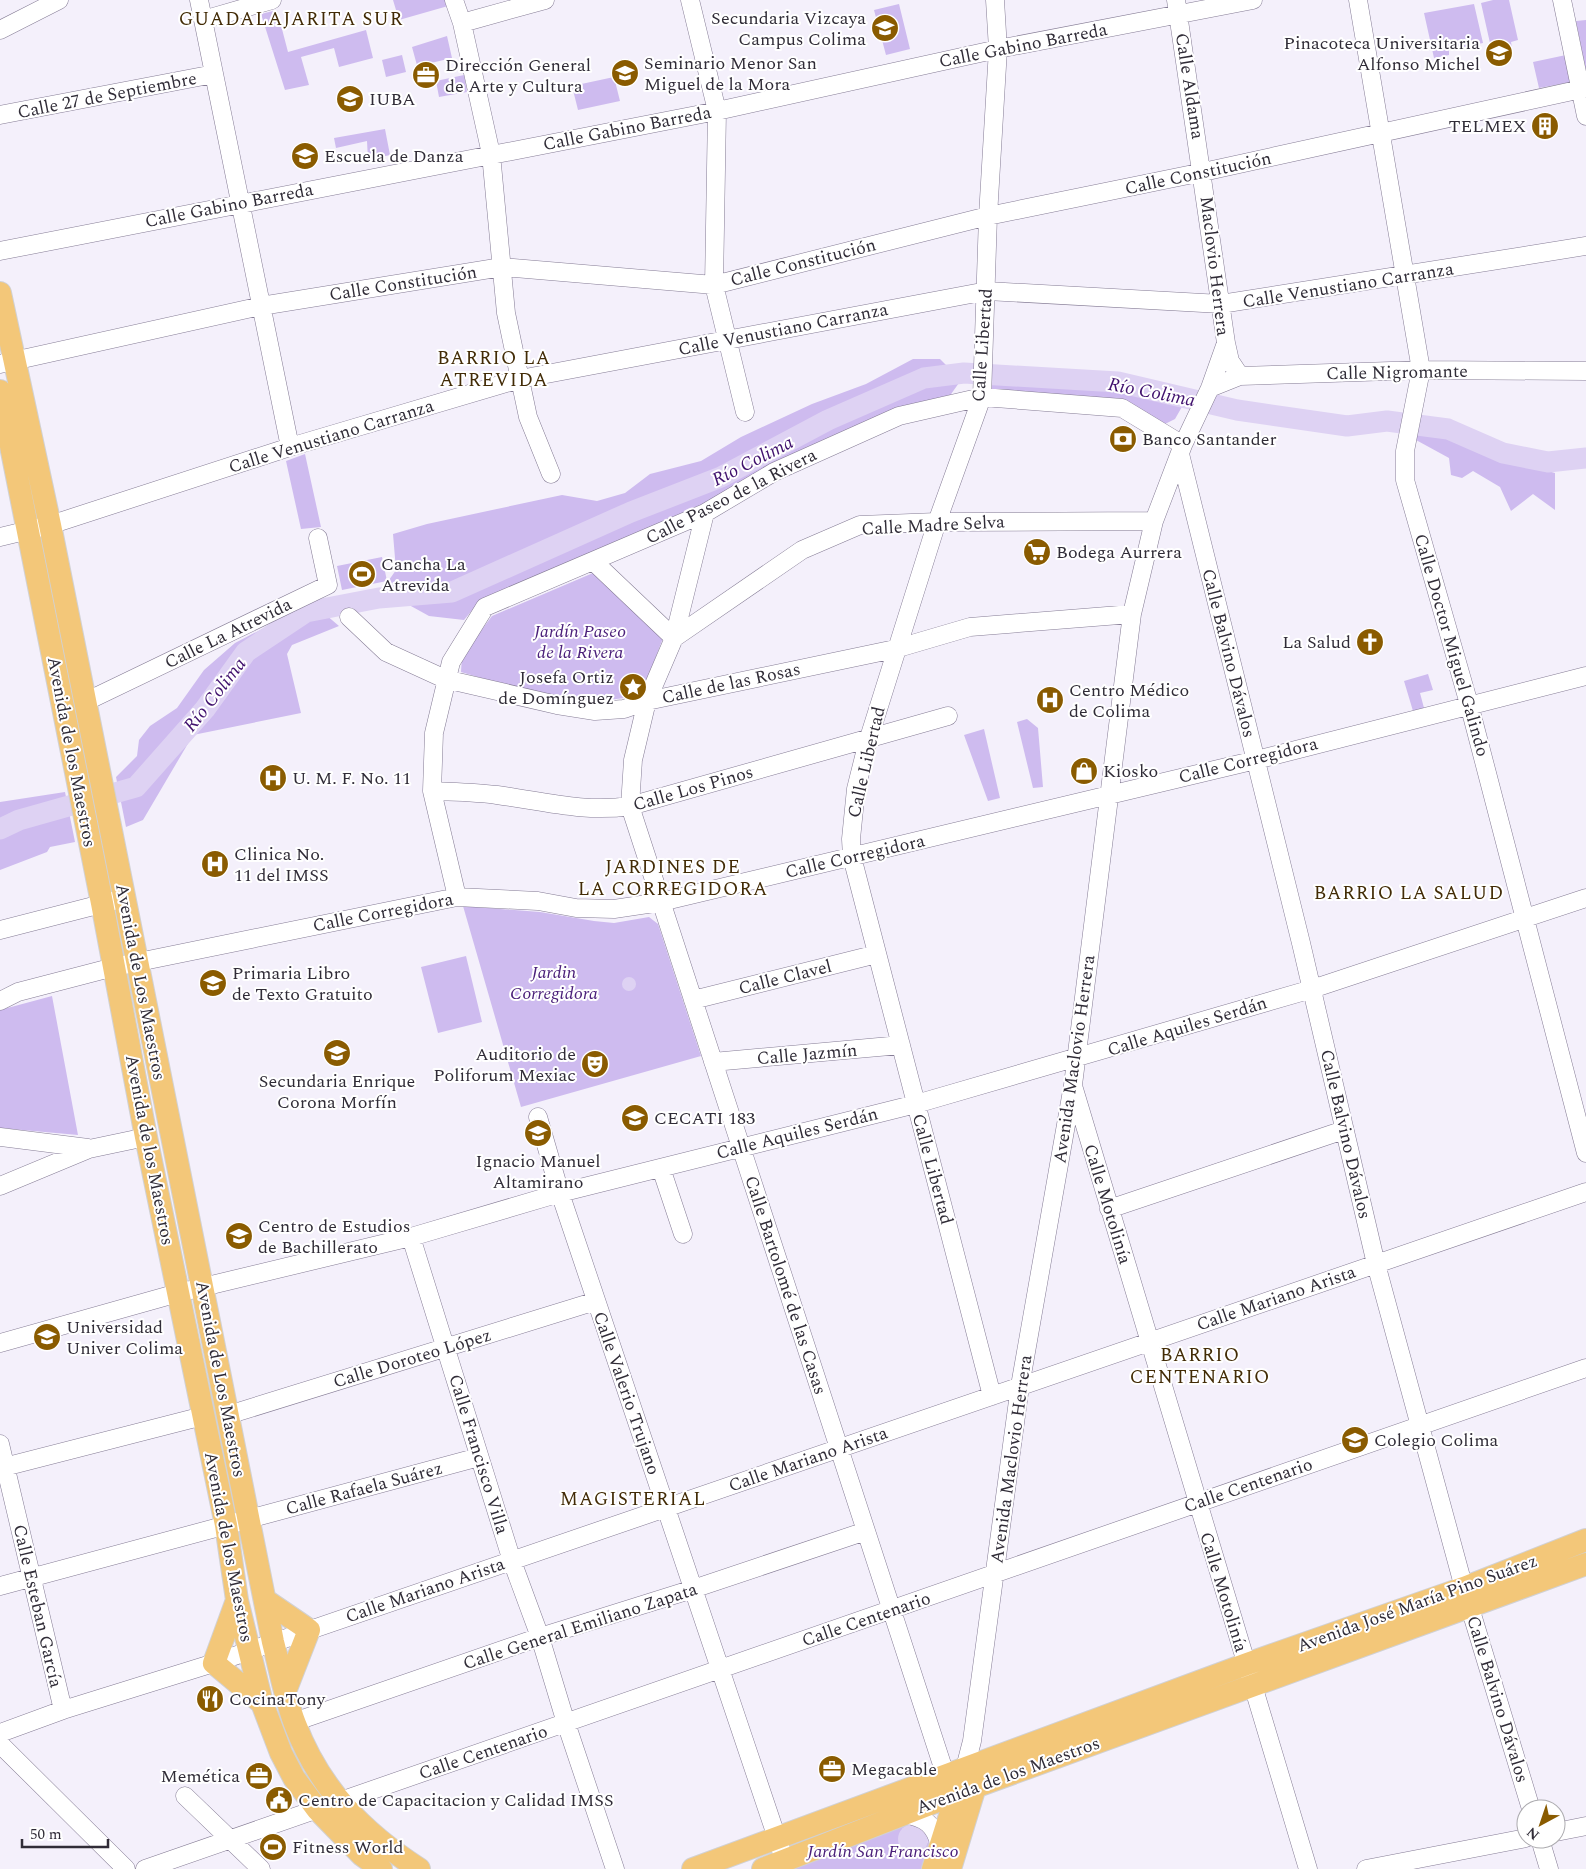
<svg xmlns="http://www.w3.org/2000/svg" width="1586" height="1869" font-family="Spectral,serif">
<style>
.green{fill:#cebbef;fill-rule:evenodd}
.water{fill:#ded2f3}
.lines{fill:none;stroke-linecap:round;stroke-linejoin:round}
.river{stroke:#ded2f3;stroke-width:21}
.minor-casing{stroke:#857c95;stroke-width:19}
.major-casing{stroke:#d1d1d3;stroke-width:24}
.minor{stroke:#fff;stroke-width:18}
.major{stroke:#f3c779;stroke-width:22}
.labels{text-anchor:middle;stroke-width:4;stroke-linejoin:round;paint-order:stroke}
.poi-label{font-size:18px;fill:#302c37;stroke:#fff;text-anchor:start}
.street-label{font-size:18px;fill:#302c37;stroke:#fff}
.park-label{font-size:18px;font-style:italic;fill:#4b207a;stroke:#fff}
.neighbourhood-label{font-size:19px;letter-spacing:1px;fill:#422b06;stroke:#fff}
.water-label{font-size:19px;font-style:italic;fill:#41126e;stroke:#fff}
</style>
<rect width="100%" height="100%" fill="#f4f0fb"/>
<path class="green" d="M393,0H446L448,6L399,20Z
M1493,0H1509L1518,40L1511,42L1512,48L1492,52L1481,3Z
M899,4L910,49L886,55L874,10Z
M1474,4L1483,43L1449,50V55L1434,58L1424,13Z
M277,10L288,52L366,30L373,58L339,67L334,48L301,57L309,85L285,90L261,14Z
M1586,20V72L1576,21Z
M447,36L452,58L431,63L432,66L418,69L412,47Z
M402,55L406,72L386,77L382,60Z
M1566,55L1571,82L1539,88L1533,62Z
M464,75L467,92L439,97L436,81Z
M614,77L620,101L578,110L572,86Z
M385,129L390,155L368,160L367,141L336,148L334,138Z
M913,359H940L961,380L949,397L478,603L464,620L429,616L382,590L396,570L393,534L427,524L562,495L597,501L625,493L650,474L701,461L741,437L812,404L866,384Z
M1009,378L1038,385L1057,381L1074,386H1118L1127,393C1144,388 1168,394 1183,405L1175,419L1165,424L1126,403L992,391V379Z
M1418,430L1447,434L1509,460L1555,473V510L1533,494L1511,511L1500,487L1473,471L1462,478L1451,475L1449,458L1416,440Z
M305,454L321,527L301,529L286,461Z
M382,557L387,581L342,590L337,566Z
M593,573L663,638L641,696L592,702L542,696L461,672L462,656L492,616Z
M312,603L339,626L292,645L287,654L301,713L193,735L143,820L126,827L116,777L137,756L139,740L150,726L177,708L204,670L235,643Z
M1428,674L1433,690L1420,693L1424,708L1413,711L1404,681Z
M1027,719L1038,728L1043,787L1033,788L1017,722Z
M984,729L1000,798L988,801L964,735Z
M65,792L75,842L50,847L47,852L0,870V802Z
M463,906L540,912L594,921L614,923L649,917L658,924L701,1056L521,1107Z
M466,956L482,1022L438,1033L421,967Z
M52,996L78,1135L0,1128V1010Z
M913,1819L935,1837L924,1869H781ZM903,1828L929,1840L922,1852L899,1837Z"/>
<path class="water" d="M622 984a7 7 0 1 1 14 0a7 7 0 1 1-14 0Z
M898 1839a15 15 0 1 1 30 0a15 15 0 1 1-30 0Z"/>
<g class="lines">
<path class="river" d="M0,829L19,820L136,787L205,709L246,652L306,612L379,598L452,592L631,512L721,477L828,420L924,378L964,373L1118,382L1237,410L1347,426L1387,421L1448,429L1503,453L1548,462L1586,458"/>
<g class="minor-casing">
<path id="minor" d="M199,0L290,447
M454,0L462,23L491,154L506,313L528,417L551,474
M690,0L717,111L714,285L745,412
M1176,0L1226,343L1230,361L1240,376
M1358,0L1421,370L1405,451V480L1469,704L1586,1153
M1562,0L1586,116
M203,20L272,0
M462,23L545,0
M0,30L59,0
M0,115L214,74
M0,251L717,111L998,49L1253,0
M0,364L261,306L502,267L714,285L988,216L1203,172L1586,88
M1210,388L1240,376L1421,370L1586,371
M1180,454L1301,943L1376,1264L1464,1588L1531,1809
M705,513L674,638L647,701L633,760L630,806L949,1786
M0,537L50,525L290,447L520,379L987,291L1221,304L1586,246
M593,561L674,638L802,550L860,525L937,522L1154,521
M349,617L386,652L445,679L557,705L595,711L624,709L647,701L895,649L970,627L1132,614
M85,702L328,585L318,538
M432,791C454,792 476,792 497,795C542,801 585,813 630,806L948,716
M457,897L432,791L434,733L451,662L485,607L705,513L774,472L899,416L982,397L1122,408L1183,445
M0,930L113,901
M693,1000L877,954
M0,1001L18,992L114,967L457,897L538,901L576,908L614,909L661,902L1256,760L1586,676
M713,1062L901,1045
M1074,1089L1308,1869
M538,1117L560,1193L781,1850
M0,1137L88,1148
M661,1168L683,1234
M0,1186L89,1149L146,1137
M1109,1209L1344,1130
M411,1237L512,1561L540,1637L566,1723L615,1869
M0,1343L178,1293L411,1237L560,1193L916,1104L1312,989L1586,898
M992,1396L852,857L851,839L856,789L868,741L937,522L982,397L988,216L998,49L995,0
M228,1415L596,1301
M0,1444L63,1710
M0,1468L203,1416
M0,1586L479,1457
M294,1722L540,1637L693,1589L866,1531
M0,1733L63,1710L214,1663L1586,1192
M0,1744L126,1869
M965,1768L972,1741L1020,1386L1073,1085L1132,614L1154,521L1183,445L1210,388L1226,343
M185,1796L261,1869
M904,1814C925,1818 935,1824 940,1846
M1556,1832L1586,1826
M1540,1839L1549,1869
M145,1869L1586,1368
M1366,1869L1526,1838"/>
</g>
<g class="major-casing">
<path id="major" d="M0,293L50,525L273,1642C280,1669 285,1698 295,1724C319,1788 362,1832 419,1869
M0,391L102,903L146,1137L226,1525L237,1600L262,1703L281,1753L294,1778L317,1809L362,1855L381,1869
M237,1600L214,1663L262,1703
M265,1600L309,1630L286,1689
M693,1869L1247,1664L1464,1588L1586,1540
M763,1869L958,1793L1586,1564
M933,1869L960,1784
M950,1869L978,1777"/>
</g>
<use href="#minor" class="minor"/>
<use href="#major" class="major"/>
</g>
<defs>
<g id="school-disc" transform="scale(1.4375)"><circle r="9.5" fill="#8a5b00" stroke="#fff"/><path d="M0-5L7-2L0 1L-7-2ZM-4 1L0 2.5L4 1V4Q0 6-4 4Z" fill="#fff"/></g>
<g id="university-disc" transform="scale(1.4375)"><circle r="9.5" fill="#8a5b00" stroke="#fff"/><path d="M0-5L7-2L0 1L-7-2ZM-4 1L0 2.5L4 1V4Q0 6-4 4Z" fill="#fff"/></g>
<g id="office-disc" transform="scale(1.4375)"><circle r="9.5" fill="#8a5b00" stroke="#fff"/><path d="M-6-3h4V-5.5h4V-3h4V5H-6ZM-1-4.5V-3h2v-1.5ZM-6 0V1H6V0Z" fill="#fff"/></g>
<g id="building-disc" transform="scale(1.4375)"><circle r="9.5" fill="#8a5b00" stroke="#fff"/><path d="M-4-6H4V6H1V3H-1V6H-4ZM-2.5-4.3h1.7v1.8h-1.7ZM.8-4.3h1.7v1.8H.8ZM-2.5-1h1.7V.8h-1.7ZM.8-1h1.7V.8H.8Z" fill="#fff"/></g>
<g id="bank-disc" transform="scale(1.4375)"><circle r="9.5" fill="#8a5b00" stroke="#fff"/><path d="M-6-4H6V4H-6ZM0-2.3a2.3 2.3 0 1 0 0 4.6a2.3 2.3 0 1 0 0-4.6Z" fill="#fff"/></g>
<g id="supermarket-disc" transform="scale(1.4375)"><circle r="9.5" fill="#8a5b00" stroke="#fff"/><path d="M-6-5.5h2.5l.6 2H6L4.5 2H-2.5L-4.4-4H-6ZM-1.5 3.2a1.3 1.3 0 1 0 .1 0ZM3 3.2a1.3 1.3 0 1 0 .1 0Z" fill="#fff"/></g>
<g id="stadium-disc" transform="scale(1.4375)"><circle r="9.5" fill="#8a5b00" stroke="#fff"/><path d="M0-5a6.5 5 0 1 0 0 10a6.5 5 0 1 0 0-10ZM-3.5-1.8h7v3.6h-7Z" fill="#fff"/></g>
<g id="church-disc" transform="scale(1.4375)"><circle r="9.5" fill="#8a5b00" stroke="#fff"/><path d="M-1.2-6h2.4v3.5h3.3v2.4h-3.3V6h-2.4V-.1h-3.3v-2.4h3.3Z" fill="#fff"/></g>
<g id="sight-disc" transform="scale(1.4375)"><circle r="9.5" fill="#8a5b00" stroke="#fff"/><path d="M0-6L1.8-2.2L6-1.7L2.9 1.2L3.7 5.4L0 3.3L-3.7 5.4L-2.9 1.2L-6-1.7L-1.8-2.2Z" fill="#fff"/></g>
<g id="hospital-disc" transform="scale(1.4375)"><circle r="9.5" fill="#8a5b00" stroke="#fff"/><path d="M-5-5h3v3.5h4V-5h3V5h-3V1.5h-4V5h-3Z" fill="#fff"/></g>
<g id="shop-disc" transform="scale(1.4375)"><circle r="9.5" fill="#8a5b00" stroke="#fff"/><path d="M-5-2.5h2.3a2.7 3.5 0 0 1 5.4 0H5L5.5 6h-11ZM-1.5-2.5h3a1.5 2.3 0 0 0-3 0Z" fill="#fff"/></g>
<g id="theatre-disc" transform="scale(1.4375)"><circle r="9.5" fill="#8a5b00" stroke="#fff"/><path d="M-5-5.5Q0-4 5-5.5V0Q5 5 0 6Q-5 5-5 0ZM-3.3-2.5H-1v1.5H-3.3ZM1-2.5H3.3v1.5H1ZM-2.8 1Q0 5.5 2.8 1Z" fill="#fff"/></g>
<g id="restaurant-disc" transform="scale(1.4375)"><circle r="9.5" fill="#8a5b00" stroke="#fff"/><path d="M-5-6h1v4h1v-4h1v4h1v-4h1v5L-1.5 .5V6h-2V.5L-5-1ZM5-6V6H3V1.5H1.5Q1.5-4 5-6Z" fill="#fff"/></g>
<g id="civic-disc" transform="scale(1.4375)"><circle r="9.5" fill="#8a5b00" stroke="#fff"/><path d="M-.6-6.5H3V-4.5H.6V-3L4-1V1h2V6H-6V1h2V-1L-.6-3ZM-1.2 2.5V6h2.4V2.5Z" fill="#fff"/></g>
</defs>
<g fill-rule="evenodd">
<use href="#school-disc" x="885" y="28"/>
<use href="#university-disc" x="1499" y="53"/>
<use href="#university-disc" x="625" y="73"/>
<use href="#office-disc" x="426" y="75"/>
<use href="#university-disc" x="350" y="99"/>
<use href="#building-disc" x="1545" y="126"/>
<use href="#university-disc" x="305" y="156"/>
<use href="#bank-disc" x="1123" y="439"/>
<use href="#supermarket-disc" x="1037" y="552"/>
<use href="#stadium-disc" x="362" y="574"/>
<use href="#church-disc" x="1370" y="642"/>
<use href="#sight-disc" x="633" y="687"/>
<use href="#hospital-disc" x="1050" y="700"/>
<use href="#shop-disc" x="1084" y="771"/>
<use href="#hospital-disc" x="273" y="778"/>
<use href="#hospital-disc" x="215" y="864"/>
<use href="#school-disc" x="213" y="983"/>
<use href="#school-disc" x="337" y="1053"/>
<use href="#theatre-disc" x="595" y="1064"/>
<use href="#university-disc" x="635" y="1118"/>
<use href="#school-disc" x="538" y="1133"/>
<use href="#university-disc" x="239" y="1236"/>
<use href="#university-disc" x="47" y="1337"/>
<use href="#school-disc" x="1355" y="1440"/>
<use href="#restaurant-disc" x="210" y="1699"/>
<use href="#office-disc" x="832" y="1769"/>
<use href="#office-disc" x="259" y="1776"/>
<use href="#civic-disc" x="279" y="1800"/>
<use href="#stadium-disc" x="273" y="1847"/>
</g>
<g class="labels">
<g class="poi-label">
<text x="866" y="24" text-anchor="end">Secundaria Vizcaya<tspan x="866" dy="21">Campus Colima</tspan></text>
<text x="1480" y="49" text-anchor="end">Pinacoteca Universitaria<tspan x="1480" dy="21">Alfonso Michel</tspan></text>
<text x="644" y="69">Seminario Menor San<tspan x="644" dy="21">Miguel de la Mora</tspan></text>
<text x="445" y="71">Dirección General<tspan x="445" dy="21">de Arte y Cultura</tspan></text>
<text x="369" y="105">IUBA</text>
<text x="1526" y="132" text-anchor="end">TELMEX</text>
<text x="324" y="162">Escuela de Danza</text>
<text x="1142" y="445">Banco Santander</text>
<text x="1056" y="558">Bodega Aurrera</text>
<text x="381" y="570">Cancha La<tspan x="381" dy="21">Atrevida</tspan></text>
<text x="1351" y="648" text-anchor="end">La Salud</text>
<text x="614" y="683" text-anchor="end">Josefa Ortiz<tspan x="614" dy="21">de Domínguez</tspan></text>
<text x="1069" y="696">Centro Médico<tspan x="1069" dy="21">de Colima</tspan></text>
<text x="1103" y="777">Kiosko</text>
<text x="292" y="784">U. M. F. No. 11</text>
<text x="234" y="860">Clinica No.<tspan x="234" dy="21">11 del IMSS</tspan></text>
<text x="232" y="979">Primaria Libro<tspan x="232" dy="21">de Texto Gratuito</tspan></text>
<text x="576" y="1060" text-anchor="end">Auditorio de<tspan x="576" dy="21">Poliforum Mexiac</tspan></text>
<text x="337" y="1087" text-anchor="middle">Secundaria Enrique<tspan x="337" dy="21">Corona Morfín</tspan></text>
<text x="654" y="1124">CECATI 183</text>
<text x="538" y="1167" text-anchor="middle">Ignacio Manuel<tspan x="538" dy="21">Altamirano</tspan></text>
<text x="258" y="1232">Centro de Estudios<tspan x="258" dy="21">de Bachillerato</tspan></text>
<text x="66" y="1333">Universidad<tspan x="66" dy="21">Univer Colima</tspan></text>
<text x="1374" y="1446">Colegio Colima</text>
<text x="229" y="1705">CocinaTony</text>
<text x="851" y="1775">Megacable</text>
<text x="240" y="1782" text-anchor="end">Memética</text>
<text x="298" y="1806">Centro de Capacitacion y Calidad IMSS</text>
<text x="292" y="1853">Fitness World</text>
</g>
<g class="street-label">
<text transform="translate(1023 45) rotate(-11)" y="6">Calle Gabino Barreda</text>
<text transform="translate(1190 86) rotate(81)" y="6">Calle Aldama</text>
<text transform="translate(107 95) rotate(-11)" y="6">Calle 27 de Septiembre</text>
<text transform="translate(627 128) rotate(-11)" y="6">Calle Gabino Barreda</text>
<text transform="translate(1198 173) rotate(-12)" y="6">Calle Constitución</text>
<text transform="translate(229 205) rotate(-11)" y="6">Calle Gabino Barreda</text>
<text transform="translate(803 262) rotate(-14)" y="6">Calle Constitución</text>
<text transform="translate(1215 266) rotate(83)" y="6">Maclovio Herrera</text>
<text transform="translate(403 283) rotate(-9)" y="6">Calle Constitución</text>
<text transform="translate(1348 285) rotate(-9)" y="6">Calle Venustiano Carranza</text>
<text transform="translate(783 329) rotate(-11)" y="6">Calle Venustiano Carranza</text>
<text transform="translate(982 345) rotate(-86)" y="6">Calle Libertad</text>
<text transform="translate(1397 372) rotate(-1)" y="6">Calle Nigromante</text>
<text transform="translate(331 436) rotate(-17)" y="6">Calle Venustiano Carranza</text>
<text transform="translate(731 496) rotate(-27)" y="6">Calle Paseo de la Rivera</text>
<text transform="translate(933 525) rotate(-3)" y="6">Calle Madre Selva</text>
<text transform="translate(228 633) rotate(-26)" y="6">Calle La Atrevida</text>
<text transform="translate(1452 645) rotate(74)" y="6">Calle Doctor Miguel Galindo</text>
<text transform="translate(1229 653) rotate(76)" y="6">Calle Balvino Dávalos</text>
<text transform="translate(731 683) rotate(-12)" y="6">Calle de las Rosas</text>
<text transform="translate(72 752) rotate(79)" y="6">Avenida de los Maestros</text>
<text transform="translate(1248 760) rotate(-14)" y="6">Calle Corregidora</text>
<text transform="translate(866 762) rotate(-77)" y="6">Calle Libertad</text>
<text transform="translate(693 788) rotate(-16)" y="6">Calle Los Pinos</text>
<text transform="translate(855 856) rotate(-13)" y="6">Calle Corregidora</text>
<text transform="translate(383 912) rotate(-11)" y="6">Calle Corregidora</text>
<text transform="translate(785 977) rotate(-14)" y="6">Calle Clavel</text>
<text transform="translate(141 982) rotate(79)" y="6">Avenida de Los Maestros</text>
<text transform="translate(1187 1026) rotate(-17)" y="6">Calle Aquiles Serdán</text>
<text transform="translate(807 1054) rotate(-5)" y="6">Calle Jazmín</text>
<text transform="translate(1074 1059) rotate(-82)" y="6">Avenida Maclovio Herrera</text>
<text transform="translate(797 1133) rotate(-14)" y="6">Calle Aquiles Serdán</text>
<text transform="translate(1346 1134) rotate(77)" y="6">Calle Balvino Dávalos</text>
<text transform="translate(150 1150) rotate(79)" y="6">Avenida de los Maestros</text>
<text transform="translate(933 1169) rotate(75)" y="6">Calle Libertad</text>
<text transform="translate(1108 1204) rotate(73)" y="6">Calle Motolinía</text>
<text transform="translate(786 1285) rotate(72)" y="6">Calle Bartolomé de las Casas</text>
<text transform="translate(1276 1298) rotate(-19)" y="6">Calle Mariano Arista</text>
<text transform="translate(412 1358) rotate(-17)" y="6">Calle Doroteo López</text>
<text transform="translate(221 1379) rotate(79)" y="6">Avenida de Los Maestros</text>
<text transform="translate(627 1393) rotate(71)" y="6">Calle Valerio Trujano</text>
<text transform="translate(479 1454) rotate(73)" y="6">Calle Francisco Villa</text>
<text transform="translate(808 1459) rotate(-19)" y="6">Calle Mariano Arista</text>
<text transform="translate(1011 1459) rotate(-82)" y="6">Avenida Maclovio Herrera</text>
<text transform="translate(1248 1485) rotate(-19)" y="6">Calle Centenario</text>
<text transform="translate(364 1488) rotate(-15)" y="6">Calle Rafaela Suárez</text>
<text transform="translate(229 1547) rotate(79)" y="6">Avenida de los Maestros</text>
<text transform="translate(425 1590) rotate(-19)" y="6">Calle Mariano Arista</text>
<text transform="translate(1224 1592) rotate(73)" y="6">Calle Motolinía</text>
<text transform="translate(1417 1603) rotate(-20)" y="6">Avenida José María Pino Suárez</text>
<text transform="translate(38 1606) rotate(77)" y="6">Calle Esteban García</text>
<text transform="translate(866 1619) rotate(-19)" y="6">Calle Centenario</text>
<text transform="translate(580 1626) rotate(-18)" y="6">Calle General Emiliano Zapata</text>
<text transform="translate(1498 1699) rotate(73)" y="6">Calle Balvino Dávalos</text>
<text transform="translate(483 1752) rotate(-19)" y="6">Calle Centenario</text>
<text transform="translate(1008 1775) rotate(-20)" y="6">Avenida de los Maestros</text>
</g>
<g class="park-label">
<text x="580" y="637">Jardín Paseo<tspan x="580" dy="21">de la Rivera</tspan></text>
<text x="554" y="978">Jardin<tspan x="554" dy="21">Corregidora</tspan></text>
<text x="883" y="1857">Jardín San Francisco</text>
</g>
<g class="neighbourhood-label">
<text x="291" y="25">GUADALAJARITA SUR</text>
<text x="494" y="364">BARRIO LA<tspan x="494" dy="22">ATREVIDA</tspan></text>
<text x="673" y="873">JARDINES DE<tspan x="673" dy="22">LA CORREGIDORA</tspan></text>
<text x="1409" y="899">BARRIO LA SALUD</text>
<text x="1200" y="1361">BARRIO<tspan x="1200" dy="22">CENTENARIO</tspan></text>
<text x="633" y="1505">MAGISTERIAL</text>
</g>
<g class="water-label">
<text transform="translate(1152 391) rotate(11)" y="7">Río Colima</text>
<text transform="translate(752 460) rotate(-27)" y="7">Río Colima</text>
<text transform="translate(214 694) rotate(-52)" y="7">Río Colima</text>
</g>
</g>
<g transform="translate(1541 1824) rotate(220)"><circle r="24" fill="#ffffff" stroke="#acabaf"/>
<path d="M0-4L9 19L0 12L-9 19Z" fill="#8a5b00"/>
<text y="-8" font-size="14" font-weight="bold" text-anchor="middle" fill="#302c37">N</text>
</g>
<path d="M22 1839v8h86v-8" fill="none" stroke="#302c37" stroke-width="2.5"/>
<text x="30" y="1839" font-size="15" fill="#302c37" stroke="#ffffff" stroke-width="4" paint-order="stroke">50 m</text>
</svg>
